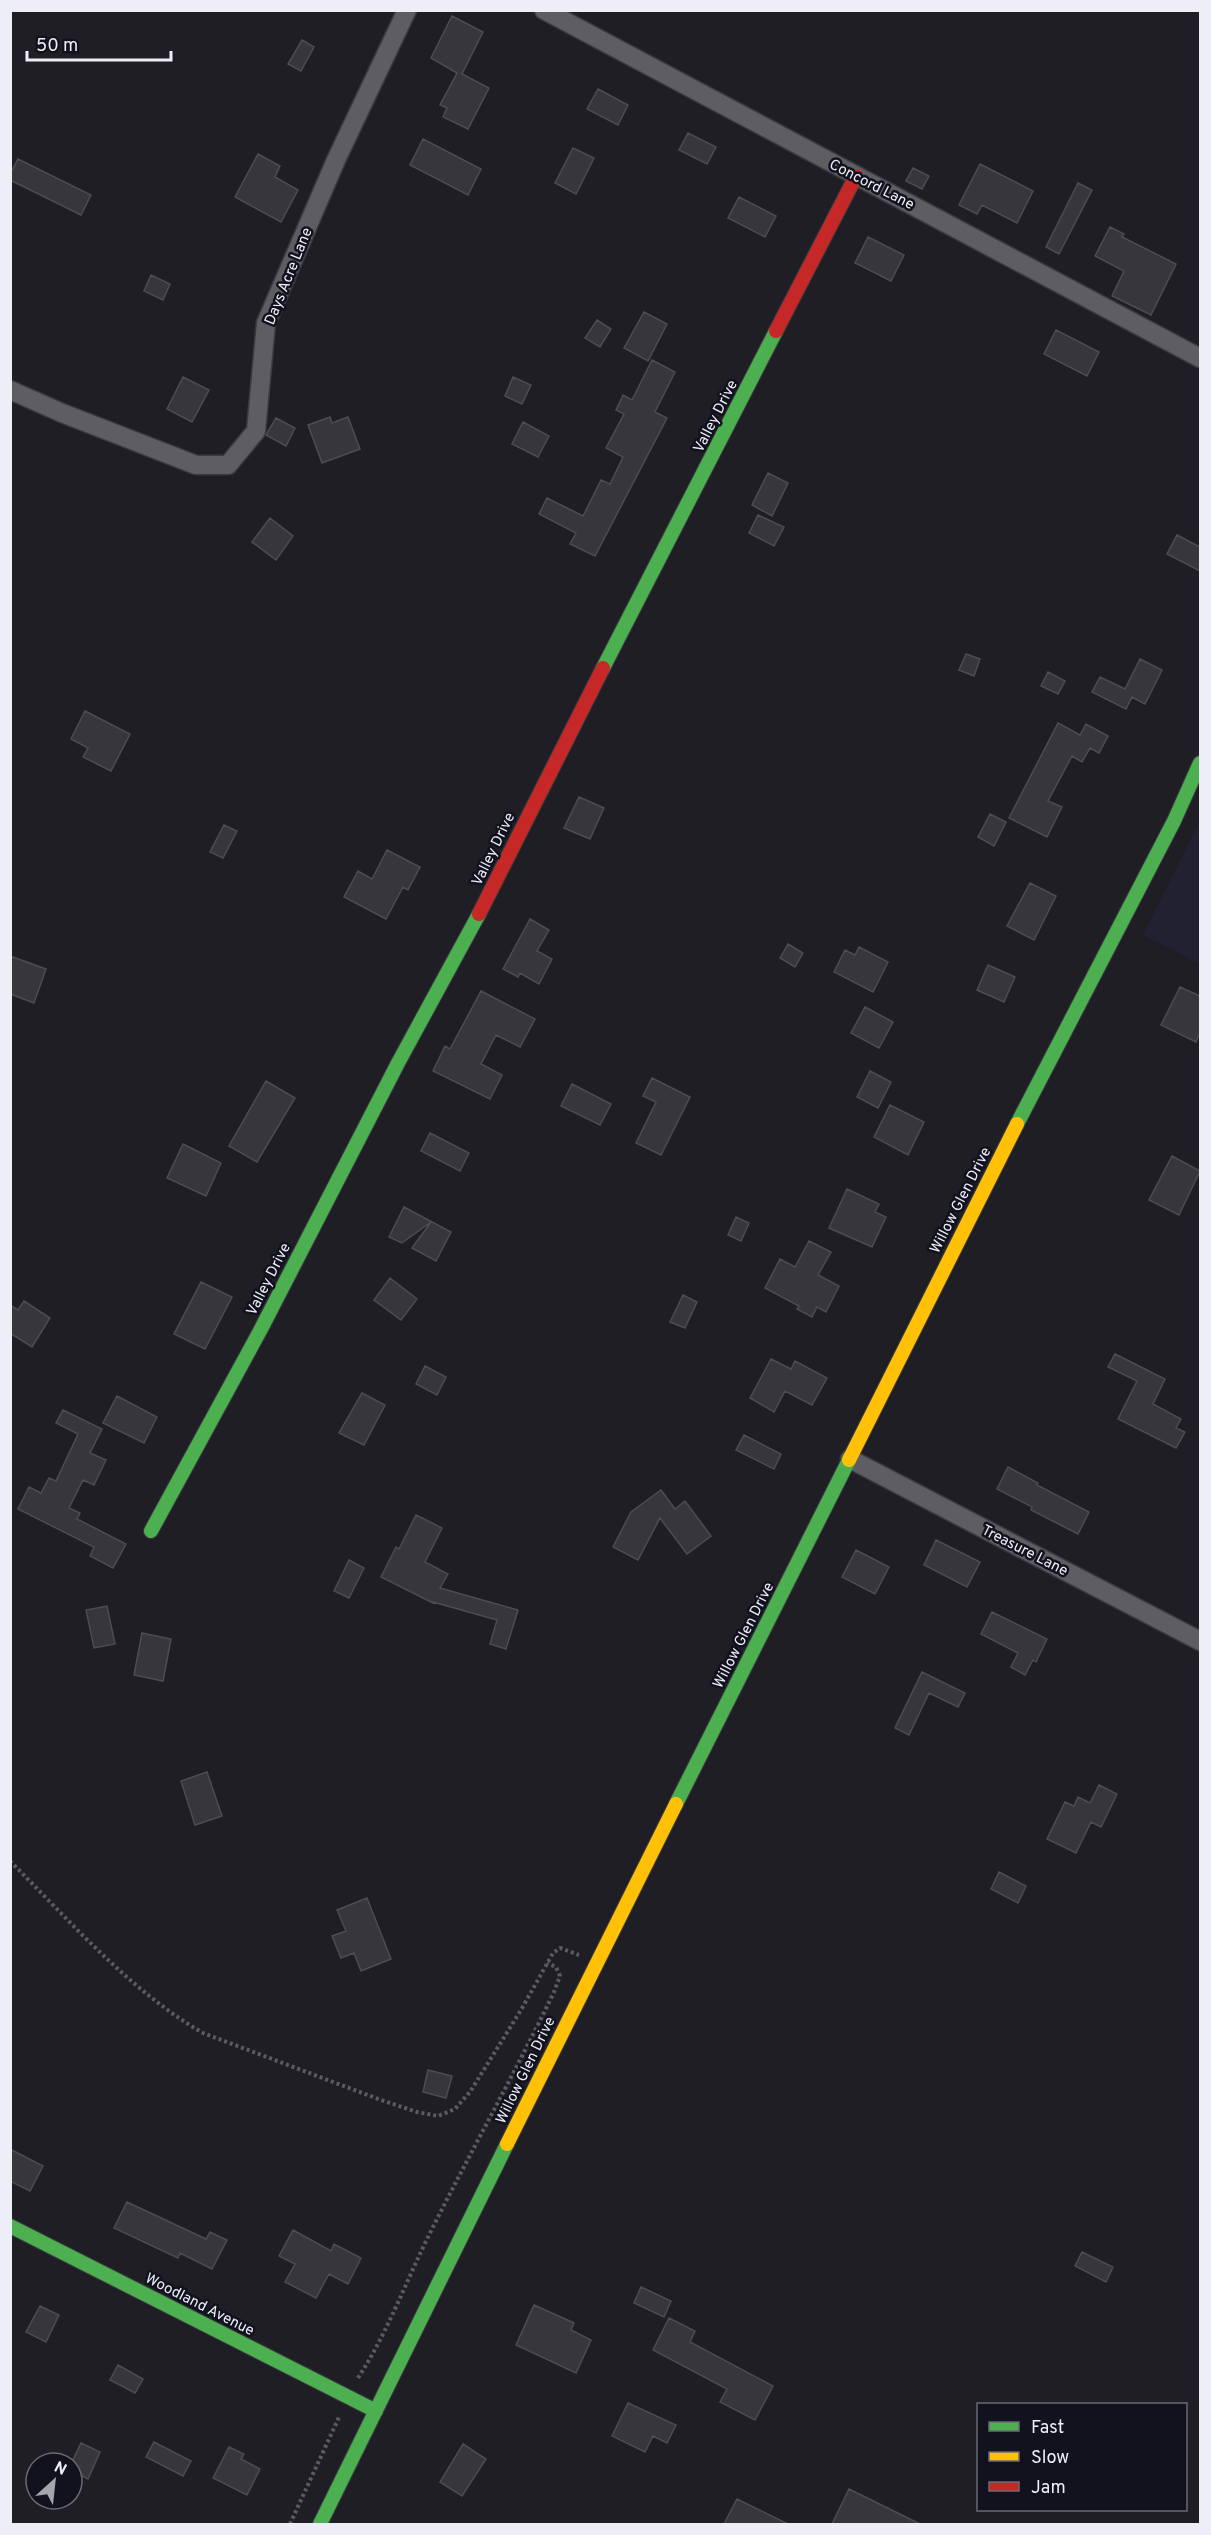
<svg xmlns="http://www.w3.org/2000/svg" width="1211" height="2535" font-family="Overpass,sans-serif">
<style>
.built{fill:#212132}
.building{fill:#36363b;stroke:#4c4c52;stroke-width:1.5}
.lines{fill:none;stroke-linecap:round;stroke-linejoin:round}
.street-casing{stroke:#3a3a40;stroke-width:21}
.fast-casing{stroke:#3a3a40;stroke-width:16}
.slow-casing{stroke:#3a3a40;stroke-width:16}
.jam-casing{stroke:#3a3a40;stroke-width:16}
.path{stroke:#5b5b60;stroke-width:4;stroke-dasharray:3 3;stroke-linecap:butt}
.street{stroke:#5d5d62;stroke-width:18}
.fast{stroke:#4caf50;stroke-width:14}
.slow{stroke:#ffc107;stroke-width:14}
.jam{stroke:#c62828;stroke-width:14}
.labels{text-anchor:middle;stroke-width:5;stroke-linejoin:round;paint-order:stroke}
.street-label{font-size:15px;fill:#eeeef8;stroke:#11121e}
</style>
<rect width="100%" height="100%" fill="#1e1e24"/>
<path class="built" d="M1200,821V964L1143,935Z"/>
<path class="building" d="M452,16L483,32L462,74L489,88L468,129L443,117L447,108L440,105L457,73L431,58Z
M302,40L314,47L301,71L288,64Z
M598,89L628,105L618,125L587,109Z
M688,133L716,147L707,164L679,150Z
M423,139L481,169L468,195L410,165Z
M573,148L594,158L576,194L555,183Z
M258,154L280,166L275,177L298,190L281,222L235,197Z
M18,159L91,195L81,215L10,180V174Z
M980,164L1033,191L1017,223L982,205L977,214L959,205Z
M913,168L929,176L922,189L906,181Z
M1078,183L1092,190L1059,254L1046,247Z
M739,197L776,216L765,237L728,218Z
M1110,227L1124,234L1122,237L1176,264L1151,315L1112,296L1124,271L1095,256Z
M868,237L904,255L891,281L855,263Z
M151,275L170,284L163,300L144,291Z
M644,312L667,324L648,361L624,348Z
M597,320L611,329L600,347L585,338Z
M1056,330L1099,352L1087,376L1044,354Z
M652,360L675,372L655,412L667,418L595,556L570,544L576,533L539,514L547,498L583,516L601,480L610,484L623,457L606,448L624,414L616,410L623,395L632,400Z
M183,377L209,390L192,422L167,409Z
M513,377L531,385L522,404L505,396Z
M330,417L332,423L348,417L360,449L322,463L308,425Z
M276,418L295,428L286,446L266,435Z
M523,422L549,436L538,457L512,444Z
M768,473L788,483L772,516L752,505Z
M758,515L784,527L774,546L749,533Z
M270,518L293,536L276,560L252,542Z
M1177,535L1200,547V571L1167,554Z
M966,654L980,659L974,676L959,670Z
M1140,659L1162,670L1145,704L1132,697L1126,709L1092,692L1100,677L1125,689Z
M1048,672L1065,681L1058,694L1041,686Z
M85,711L130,734L111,771L83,757L88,748L71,739Z
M1058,723L1080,735L1086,724L1108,736L1099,753L1090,748L1082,762L1072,756L1048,801L1062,807L1047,837L1009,818Z
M579,797L604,808L590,839L564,828Z
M990,814L1006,822L994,846L978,837Z
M224,825L237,831L223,858L210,852Z
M387,850L420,867L408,890L403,887L386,919L344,897L358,871L372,879Z
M1030,883L1056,896L1034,940L1007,926Z
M530,919L549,930L537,951L552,959L539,984L520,973L518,977L503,969Z
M788,944L803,953L795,967L780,958Z
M859,947L888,962L873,992L834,972L845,950L855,955Z
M10,956L46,969L34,1003L10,994Z
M988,965L1015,977L1004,1002L977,990Z
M1180,987L1200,996V1032L1196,1042L1161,1025Z
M481,991L535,1019L520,1047L496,1035L481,1064L502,1075L490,1099L433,1071L445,1046L450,1049Z
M865,1007L893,1022L879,1048L851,1033Z
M870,1071L891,1082L878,1108L857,1097Z
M652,1078L690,1097L661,1155L636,1143L656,1102L643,1096Z
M266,1081L295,1098L257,1162L229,1146Z
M572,1084L611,1104L600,1125L561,1106Z
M890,1105L924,1122L908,1155L874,1137Z
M430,1133L469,1153L460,1171L421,1151Z
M183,1144L221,1163L206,1196L167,1178Z
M1172,1156L1200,1171L1179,1215L1149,1200Z
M847,1189L879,1204L875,1212L886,1217L872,1247L829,1228Z
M404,1207L451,1232L436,1261L412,1248L431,1222L402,1243L389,1237Z
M736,1217L749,1223L741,1241L728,1235Z
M809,1241L831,1252L818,1275L839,1286L826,1312L817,1307L812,1317L797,1309L799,1306L765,1288L780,1259L795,1267Z
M390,1278L417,1299L401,1320L374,1300Z
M201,1282L232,1297L205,1349L174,1334Z
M683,1295L697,1302L685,1328L670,1322Z
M24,1301L50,1318L32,1347L10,1333V1305L18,1310Z
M1115,1354L1165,1379L1153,1404L1181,1419L1176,1428L1185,1432L1176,1448L1118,1419L1137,1381L1108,1367Z
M771,1359L791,1369L795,1361L827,1378L812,1405L785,1391L774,1412L750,1398Z
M425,1366L446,1377L437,1395L416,1384Z
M362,1393L385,1405L364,1445L339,1433Z
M117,1396L157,1417L144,1443L103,1423Z
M63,1410L102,1429L90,1453L106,1460L94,1485L83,1480L69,1508L80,1513L77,1519L126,1544L113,1568L90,1556L94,1547L18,1509L29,1487L41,1493L49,1478L56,1481L78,1434L56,1423Z
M744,1435L781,1454L774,1469L736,1450Z
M1008,1467L1038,1483L1037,1485L1089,1512L1078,1534L1031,1510L1032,1507L997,1489Z
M661,1490L675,1509L685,1501L711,1536L687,1554L660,1518L638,1560L613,1547L631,1512Z
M416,1515L442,1528L425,1562L448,1574L440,1588L518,1610L506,1649L490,1644L497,1620L433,1602V1603L381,1577L396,1547L399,1549Z
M936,1540L980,1562L967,1587L924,1565Z
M856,1550L889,1567L875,1594L842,1577Z
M349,1560L364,1568L349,1598L334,1591Z
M107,1606L115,1644L94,1648L86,1610Z
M992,1612L1047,1639L1036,1662L1033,1660L1025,1675L1011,1667L1018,1653L981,1634Z
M142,1633L171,1639L163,1681L134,1675Z
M922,1672L965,1693L958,1707L929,1693L909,1735L895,1728Z
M207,1772L222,1816L195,1825L181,1781Z
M1099,1785L1117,1794L1101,1827L1091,1822L1076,1853L1047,1839L1065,1802L1074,1806L1078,1797L1090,1803Z
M999,1872L1026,1886L1018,1903L991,1889Z
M367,1898L391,1959L361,1971L354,1953L341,1958L332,1936L346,1931L337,1910Z
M428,2070L452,2076L446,2098L423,2092Z
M10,2149L43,2166L30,2191L10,2181Z
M127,2202L206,2239L210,2232L227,2240L212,2269L180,2253L178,2258L114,2228Z
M293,2230L331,2251L334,2244L361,2258L348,2284L329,2274L316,2298L285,2282L295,2264L279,2256Z
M1082,2252L1113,2267L1106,2282L1075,2266Z
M641,2287L671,2301L664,2317L634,2303Z
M534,2305L574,2323L571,2330L591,2340L576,2373L516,2345Z
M40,2306L59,2315L46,2342L26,2332Z
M669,2318L695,2331L690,2342L773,2386L755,2420L720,2402L727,2389L653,2350Z
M118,2365L143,2379L135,2393L110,2380Z
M628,2403L676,2425L667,2443L653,2436L645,2452L612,2436Z
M154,2442L191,2461L183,2476L146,2457Z
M81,2443L100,2452L88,2479L72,2471V2462Z
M463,2444L486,2459L462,2496L440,2482Z
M229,2447L244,2454L241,2459L260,2469L247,2495L213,2478Z
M849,2489L920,2524H832Z
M737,2499L788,2524H724Z"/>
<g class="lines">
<g class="street-casing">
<path id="street" d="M544,10L1200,358
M10,390L62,413L196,465H228L256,431L266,323L336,160L407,10
M850,1459L1200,1641"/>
</g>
<g class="fast-casing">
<path id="fast" d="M603,668L776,331
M1017,1124L1174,821L1200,763
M151,1531L261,1329L398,1063L479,914
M676,1804L849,1460
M10,2226L376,2411
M320,2524L507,2144"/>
</g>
<g class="slow-casing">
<path id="slow" d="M849,1460L1017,1124
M507,2144L676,1804"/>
</g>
<g class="jam-casing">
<path id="jam" d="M776,331L856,176
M479,914L603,668"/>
</g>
<path class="path" d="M10,1861C70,1921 130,1991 203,2033L381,2100L417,2112L438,2116L455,2109L470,2092L521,2010L553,1953L560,1948L579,1955
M358,2378C388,2332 406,2281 431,2231C471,2151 515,2073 554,1992L560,1976L556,1967L547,1963
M290,2524L340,2415"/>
<use href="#street" class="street"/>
<use href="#fast" class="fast"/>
<use href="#slow" class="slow"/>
<use href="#jam" class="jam"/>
</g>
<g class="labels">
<g class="street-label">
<text transform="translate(872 184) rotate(27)" y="5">Concord Lane</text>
<text transform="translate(288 276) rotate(-68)" y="5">Days Acre Lane</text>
<text transform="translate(715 416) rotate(-63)" y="5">Valley Drive</text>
<text transform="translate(493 849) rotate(-64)" y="5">Valley Drive</text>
<text transform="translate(960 1200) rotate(-63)" y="5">Willow Glen Drive</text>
<text transform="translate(268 1279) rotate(-63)" y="5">Valley Drive</text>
<text transform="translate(1025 1550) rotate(27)" y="5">Treasure Lane</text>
<text transform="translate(743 1635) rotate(-63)" y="5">Willow Glen Drive</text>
<text transform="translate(525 2070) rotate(-64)" y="5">Willow Glen Drive</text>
<text transform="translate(200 2304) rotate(27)" y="5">Woodland Avenue</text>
</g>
</g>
<rect width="1211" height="2535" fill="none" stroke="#eeeef8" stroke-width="24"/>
<rect x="977" y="2403" width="210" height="108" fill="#11121e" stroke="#696a75" stroke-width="1.5"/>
<rect x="989" y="2422" width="30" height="9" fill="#4caf50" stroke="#696a75" stroke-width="1.5"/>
<text x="1031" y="2433" font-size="18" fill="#eeeef8">Fast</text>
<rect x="989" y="2452" width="30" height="9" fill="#ffc107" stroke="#696a75" stroke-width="1.5"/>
<text x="1031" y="2463" font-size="18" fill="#eeeef8">Slow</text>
<rect x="989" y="2482" width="30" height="9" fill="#c62828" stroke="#696a75" stroke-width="1.5"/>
<text x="1031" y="2493" font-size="18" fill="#eeeef8">Jam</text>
<g transform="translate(54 2481) rotate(27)"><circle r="28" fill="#11121e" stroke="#696a75" stroke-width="1.5"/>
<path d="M0-4.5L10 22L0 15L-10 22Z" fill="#a5a5ae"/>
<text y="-9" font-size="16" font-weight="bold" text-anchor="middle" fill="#eeeef8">N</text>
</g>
<path d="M27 51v9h144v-9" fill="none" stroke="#eeeef8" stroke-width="3"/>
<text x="36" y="51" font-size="18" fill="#eeeef8" stroke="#11121e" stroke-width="4.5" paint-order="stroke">50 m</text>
</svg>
